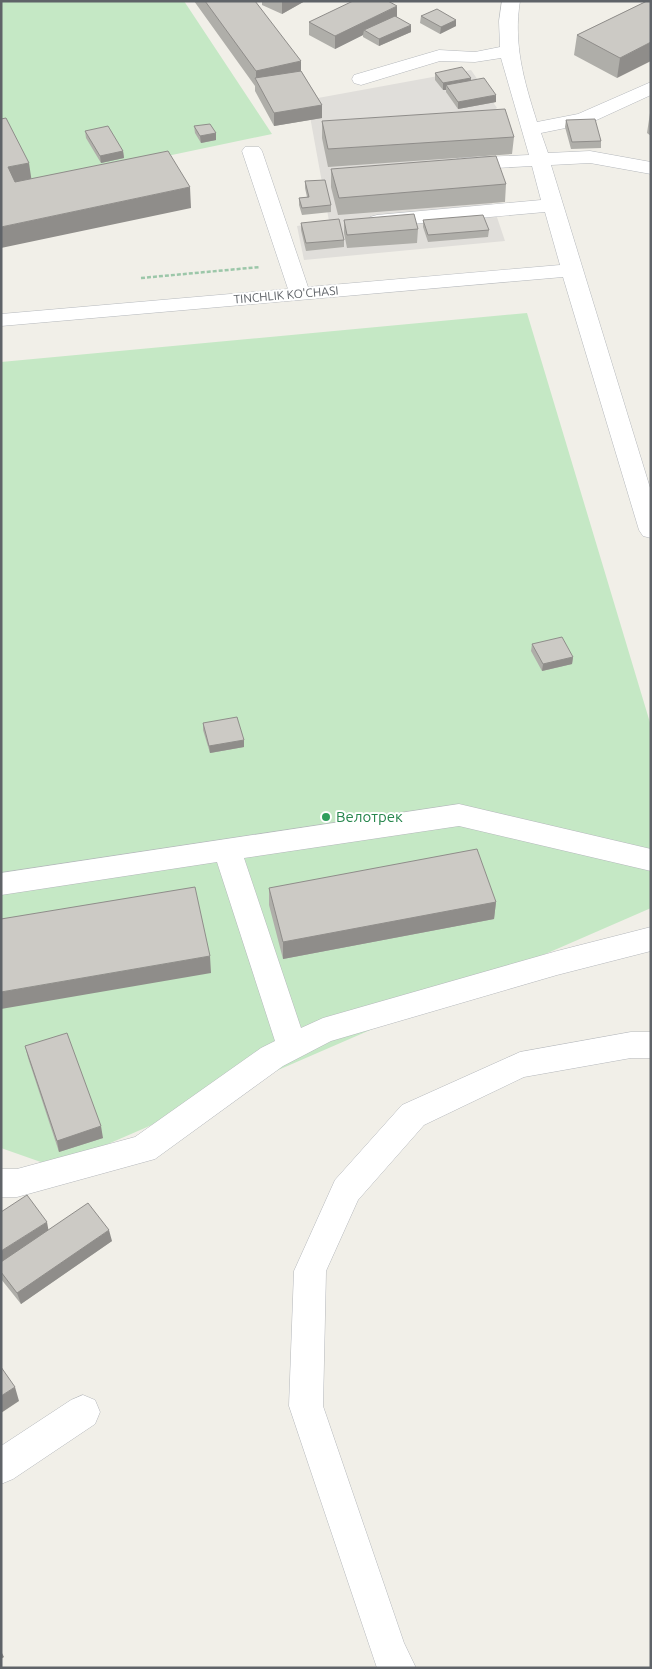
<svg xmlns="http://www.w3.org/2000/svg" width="652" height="1669" font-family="Ubuntu,sans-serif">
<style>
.industrial{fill:#e0deda}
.green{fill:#c5e8c5}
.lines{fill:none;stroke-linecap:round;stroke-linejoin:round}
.minor-casing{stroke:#b5b8bc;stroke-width:1}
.path{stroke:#9cc7a9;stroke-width:2.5;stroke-dasharray:4 2;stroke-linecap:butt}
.minor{fill:#fff;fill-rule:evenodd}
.wall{fill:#afaea9}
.shaded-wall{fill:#8f8d8a}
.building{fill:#cccac5;stroke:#8f8d8a}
.leisure-dot{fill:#2e9e5b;stroke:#fff;stroke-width:2}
.labels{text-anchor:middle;stroke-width:4;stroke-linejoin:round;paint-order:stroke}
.far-street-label{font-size:12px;fill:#5f6368;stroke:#fff}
.leisure-label{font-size:15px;fill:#27864d;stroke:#fff;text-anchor:start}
</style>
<rect width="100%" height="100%" fill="#f1efe8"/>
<path class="industrial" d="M471,70L497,108L467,128L505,241L304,260L297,226L329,221L307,100Z"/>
<path class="green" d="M1,1H184L272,134L1,191Z
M527,313L651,726V908L55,1167L1,1148V362Z"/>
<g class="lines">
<g class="minor-casing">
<path id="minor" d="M502,1H520C513,44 524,81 537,122L578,114L651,82V95L590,123L541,133L548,153L590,151L651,162V174L590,163L551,165L651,491V538L643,536L639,530L563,277L1,326V314L288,289L242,151L245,147H259L262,151L308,287L560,265L545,212L377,227L370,225L367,221L370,217L377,215L541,200L532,166L461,170L454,168L451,164L454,160L461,158L529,155L501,58L475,62L440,61L361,85L354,83L352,79L354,75L439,50L475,52L500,47L499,21Z
M459,804L651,849V871L459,826L244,858L301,1028L323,1018L557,951L651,927V951L557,975L331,1041L283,1066L155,1159L17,1197H1V1169H17L135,1137L261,1048L275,1041L217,862L1,895V873Z
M631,1032H651V1058H631L524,1077L424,1125L358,1200L326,1271L323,1406L404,1643L416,1668H377L289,1406L294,1271L335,1180L402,1105L520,1052Z
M83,1395L95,1400L100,1412L95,1424L13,1479L1,1484V1446L71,1400Z"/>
</g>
<path class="path" d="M141,278L260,267"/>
<use href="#minor" class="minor"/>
</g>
<path class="wall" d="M194,1H255L301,71L322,105V118L274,126L255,91V86Z
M262,1H305L282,14L262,5Z
M647,1L617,78L574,55L577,35Z
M421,16L456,20V26L440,34L420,23Z
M397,17L411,32L379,46L363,37V35L335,49L309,35V22Z
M435,73L471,78V81L496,102L458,109L446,92V90H443L435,80Z
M651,112V136L647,133L650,113Z
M566,120L601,141V148L571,149L565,127Z
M322,121L514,137L512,154L328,167L322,138Z
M194,126L216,133V140L201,143L195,133Z
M85,131L123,151L124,158L101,163L86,138Z
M331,169L506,184L505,202L338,215L331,187Z
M305,181L331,205V212L302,215L299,205V198L307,197L305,188Z
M344,220L418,229L417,243L347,248L344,233Z
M423,220L489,230L488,237L428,242L423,227Z
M301,223L344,240V247L306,251L301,230Z
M532,644L573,657L572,664L542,671L531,651Z
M203,723L244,740V747L210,753L203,730Z
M269,888L496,902L494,919L283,959L269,905Z
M25,1046L103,1138L59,1152L28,1058Z
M48,1230L112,1241L21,1304L1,1279V1272Z"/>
<path class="shaded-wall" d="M282,1H305L282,14Z
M397,6V19L364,30L363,35L335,49V36Z
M456,20V26L440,34L441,27Z
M411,25V32L379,46V39Z
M651,42V61L617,78L620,58Z
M301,61V78L256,81V71Z
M471,78L470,85H446V90H443V83Z
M496,95V102L458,109V102Z
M322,105V118L274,126V113Z
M216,133V140L201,143L200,136Z
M123,151L124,158L101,163L100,156Z
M29,163L32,183L11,188L8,167Z
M190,187L191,208L1,248V227Z
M573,657L572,664L542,671L543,664Z
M244,740V747L210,753L209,746Z
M496,902L494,919L283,959V942Z
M210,956L211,973L1,1009V992Z
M101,1126L103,1138L59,1152L57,1141Z
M47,1222L49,1233L1,1264V1251Z
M109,1230L112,1241L21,1304L17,1293Z
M15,1387L19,1401L1,1413V1396Z
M1,1651L4,1657L1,1659Z"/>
<path class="building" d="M205,1H255L301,61L256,71Z
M353,1H388L397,6L335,36L309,22Z
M647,1H651V42L620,58L577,35Z
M437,9L456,20L441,27L421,16Z
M395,16L411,25L379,39L364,30Z
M462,67L471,78L443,83L435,73Z
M301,71L322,105L274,113L255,78Z
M484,78L496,95L458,102L446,85Z
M505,109L514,137L328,149L322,121Z
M6,118L29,163L8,167L15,182L168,151L190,187L1,227V119Z
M595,119L601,141L572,142L566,120Z
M210,124L216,133L200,136L194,126Z
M108,126L123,151L100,156L85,131Z
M496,156L506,184L339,198L331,169Z
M325,180L331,205L302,208L299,198L309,197L305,181Z
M414,214L418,229L347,235L344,220Z
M483,215L489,230L428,235L423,220Z
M339,219L344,240L306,243L301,223Z
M562,637L573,657L543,664L532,644Z
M237,717L244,740L209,746L203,723Z
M477,849L496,902L283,942L269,888Z
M195,887L210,956L1,992V919Z
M67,1033L101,1126L57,1141L25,1046Z
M27,1195L47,1222L1,1251V1212Z
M88,1203L109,1230L17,1293L1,1272V1262Z
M1,1367L15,1387L1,1396Z"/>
<circle class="leisure-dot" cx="326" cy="817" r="5"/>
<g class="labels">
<g class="far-street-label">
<text transform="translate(286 295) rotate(-5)" y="4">TINCHLIK KO'CHASI</text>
</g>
<g class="leisure-label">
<text x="336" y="822">Велотрек</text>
</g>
</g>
<rect width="652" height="1669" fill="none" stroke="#5f6368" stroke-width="5"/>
</svg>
